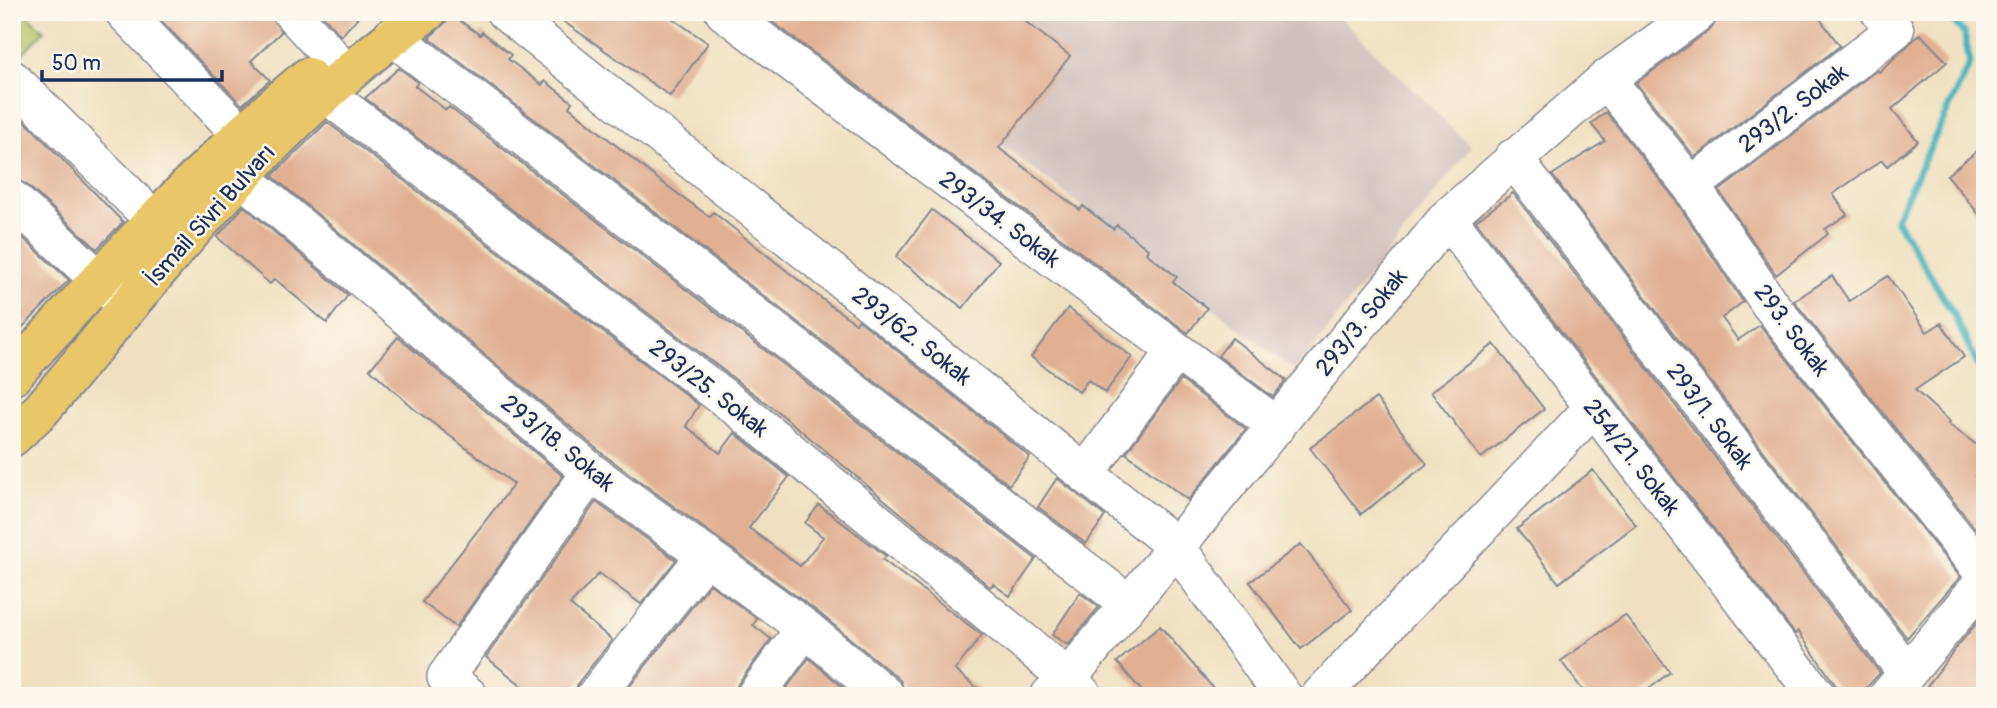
<svg xmlns="http://www.w3.org/2000/svg" width="1997" height="708" font-family="Pangolin,sans-serif">
<style>
.industrial{fill:#d1c0bc}
.green{fill:#b8c568;stroke:#6a7a63;stroke-width:2}
.lines{fill:none;stroke-linecap:round;stroke-linejoin:round}
.stream{stroke:#42b2bb;stroke-width:7}
.building{fill:#e1b093}
.minor-casing{stroke:#868890;stroke-width:40}
.major-casing{stroke:#868890;stroke-width:42}
.minor{stroke:#fff;stroke-width:37}
.major{stroke:#e9c769;stroke-width:38}
.labels{text-anchor:middle;stroke-width:5;stroke-linejoin:round;paint-order:stroke}
.street-label{font-size:24px;fill:#1b2f5e;stroke:#fbf7ec}
</style>
<rect width="100%" height="100%" fill="#fbf7ec"/>
<filter id="ink" filterUnits="userSpaceOnUse"><feTurbulence type="fractalNoise" baseFrequency=".0143" numOctaves="2"/><feDisplacementMap in="SourceGraphic" scale="14" xChannelSelector="R" yChannelSelector="G"/><feConvolveMatrix kernelMatrix="1 2 1 2 8 2 1 2 1" color-interpolation-filters="sRGB"/></filter>
<filter id="wash" filterUnits="userSpaceOnUse"><feTurbulence type="fractalNoise" baseFrequency=".00686" numOctaves="4" result="noise"/><feDisplacementMap in="SourceGraphic" scale="28" xChannelSelector="R" yChannelSelector="G"/><feGaussianBlur stdDeviation="1.57" result="paint"/><feColorMatrix in="noise" values="0 0 0 0 0 0 0 0 0 0 0 0 0 0 0 0 0 1.4 0 .05"/><feComposite in="paint" operator="in"/></filter>
<g filter="url(#wash)">
<rect width="100%" height="100%" fill="#f0e0c1"/>
<path class="industrial" d="M830,12H1335L1471,147L1295,371Z"/>
<path class="green" d="M12,12H24L44,31L12,65Z"/>
<g class="lines">
<path class="stream" d="M1945,12L1964,33L1970,63L1896,219L1954,315L1985,380"/>
</g>
<g id="blocks">
<path class="building" d="M153,12H271L281,32L251,61L270,80L242,105Z
M320,12H363L341,36Z
M448,12L480,35L482,32L511,55L508,59L542,85L545,81L572,102L569,107L655,177L710,217L713,212L831,306L856,323L859,320L1030,457L1009,485L429,38L447,21Z
M550,12H663L708,43L670,96Z
M759,12H1013L1070,56L999,148L1080,210L1083,206L1113,229L1117,225L1148,249L1146,253L1177,277L1173,282L1207,308L1188,333Z
M1721,12H1815L1840,46L1695,157L1636,83L1711,29Z
M1920,34L1947,62L1892,109L1918,141L1887,166L1882,160L1833,194L1847,215L1825,229L1828,234L1776,275L1719,191L1877,70L1879,72Z
M399,68L418,82L415,86L446,110L449,107L1036,559L1010,596L993,584L990,587L782,415L365,98Z
M1606,112L1674,198L1743,302L1722,318L1738,340L1760,325L1960,577L1907,638L1552,175L1605,141L1591,124Z
M25,121L123,222L97,249L26,184L12,179V134Z
M327,122L699,405L686,426L720,453L735,433L789,477L749,528L800,566L823,537L805,523L819,505L886,556L883,560L982,635L955,670L987,696H906L900,680L818,612L604,455L272,176Z
M1985,145V222L1947,175Z
M1513,193L1880,673L1859,696H1843L1798,631L1795,634L1476,221Z
M244,206L348,295L327,323L275,279L270,284L217,237Z
M932,210L999,261L963,308L896,257Z
M12,228L69,280L12,338Z
M1832,276L1849,301L1888,276L1927,332L1941,323L1964,357L1915,390L1950,422L1948,424L1985,451V463L1975,476L1985,482V523L1978,532L1794,301Z
M1068,308L1132,357L1105,393L1088,380L1079,392L1031,357Z
M398,337L563,476L456,627L422,602L514,484L414,409L370,369Z
M1232,338L1286,380L1273,397L1218,356Z
M1494,344L1544,409L1481,458L1431,392Z
M1181,380L1246,429L1188,500L1126,453Z
M1376,398L1427,464L1361,514L1310,448Z
M1593,470L1636,525L1559,583L1517,529Z
M1057,478L1105,516L1086,544L1038,507Z
M596,502L676,560L641,604L599,573L570,605L612,640L578,683L574,696H535L486,657Z
M1301,544L1352,610L1301,649L1250,582Z
M710,584L757,619L753,625L771,639L738,684L734,696H622Z
M1080,593L1099,607L1068,645L1052,635Z
M1985,613V696H1920L1955,649Z
M1625,615L1670,672L1640,696H1587L1561,661Z
M1160,626L1220,696H1146L1117,662Z
M809,658L853,696H781Z"/>
</g>
</g>
<g filter="url(#ink)">
<use href="#blocks" fill-opacity="0" stroke="#868890" stroke-width="2"/>
<g class="lines">
<g class="minor-casing">
<path id="minor" d="M124,12L240,133
M291,12L332,57
M505,12L1176,546L1283,696
M724,12L1277,426
M392,36L1129,604
M12,79L154,220
M1606,79L1691,186L1769,303L1985,575
M323,92L740,410L1068,678L1084,696
M1513,158L1907,673
M240,176L591,472L805,628L886,696
M1691,186L1895,30L1880,12
M12,199L122,301
M1447,218L1817,696
M1085,474L1176,351
M1050,695L1068,678L1447,218L1606,79L1699,12
M469,696L446,677L591,472
M595,696L706,555
M755,696L805,628
M1320,696L1593,408
M1888,696L1985,580"/>
</g>
<g class="major-casing">
<path id="major" d="M12,376C106,271 199,167 308,77
M12,437L41,410C161,269 273,119 427,12"/>
</g>
<use href="#minor" class="minor"/>
<use href="#major" class="major"/>
</g>
</g>
<g class="labels">
<g class="street-label">
<text transform="translate(1793 108) rotate(-37)" y="8">293/2. Sokak</text>
<text transform="translate(210 215) rotate(-48)" y="8">İsmail Sivri Bulvarı</text>
<text transform="translate(1000 219) rotate(37)" y="8">293/34. Sokak</text>
<text transform="translate(1361 322) rotate(-51)" y="8">293/3. Sokak</text>
<text transform="translate(1792 330) rotate(53)" y="8">293. Sokak</text>
<text transform="translate(912 336) rotate(38)" y="8">293/62. Sokak</text>
<text transform="translate(709 388) rotate(38)" y="8">293/25. Sokak</text>
<text transform="translate(1710 416) rotate(53)" y="8">293/1. Sokak</text>
<text transform="translate(558 443) rotate(39)" y="8">293/18. Sokak</text>
<text transform="translate(1632 457) rotate(52)" y="8">254/21. Sokak</text>
</g>
</g>
<rect width="1997" height="708" fill="none" stroke="#fbf7ec" stroke-width="42"/>
<path d="M42 70v10h180v-10" fill="none" stroke="#1b2f5e" stroke-width="3.5"/>
<text x="52" y="70" font-size="21" fill="#1b2f5e" stroke="#fbf7ec" stroke-width="5" paint-order="stroke">50 m</text>
</svg>
